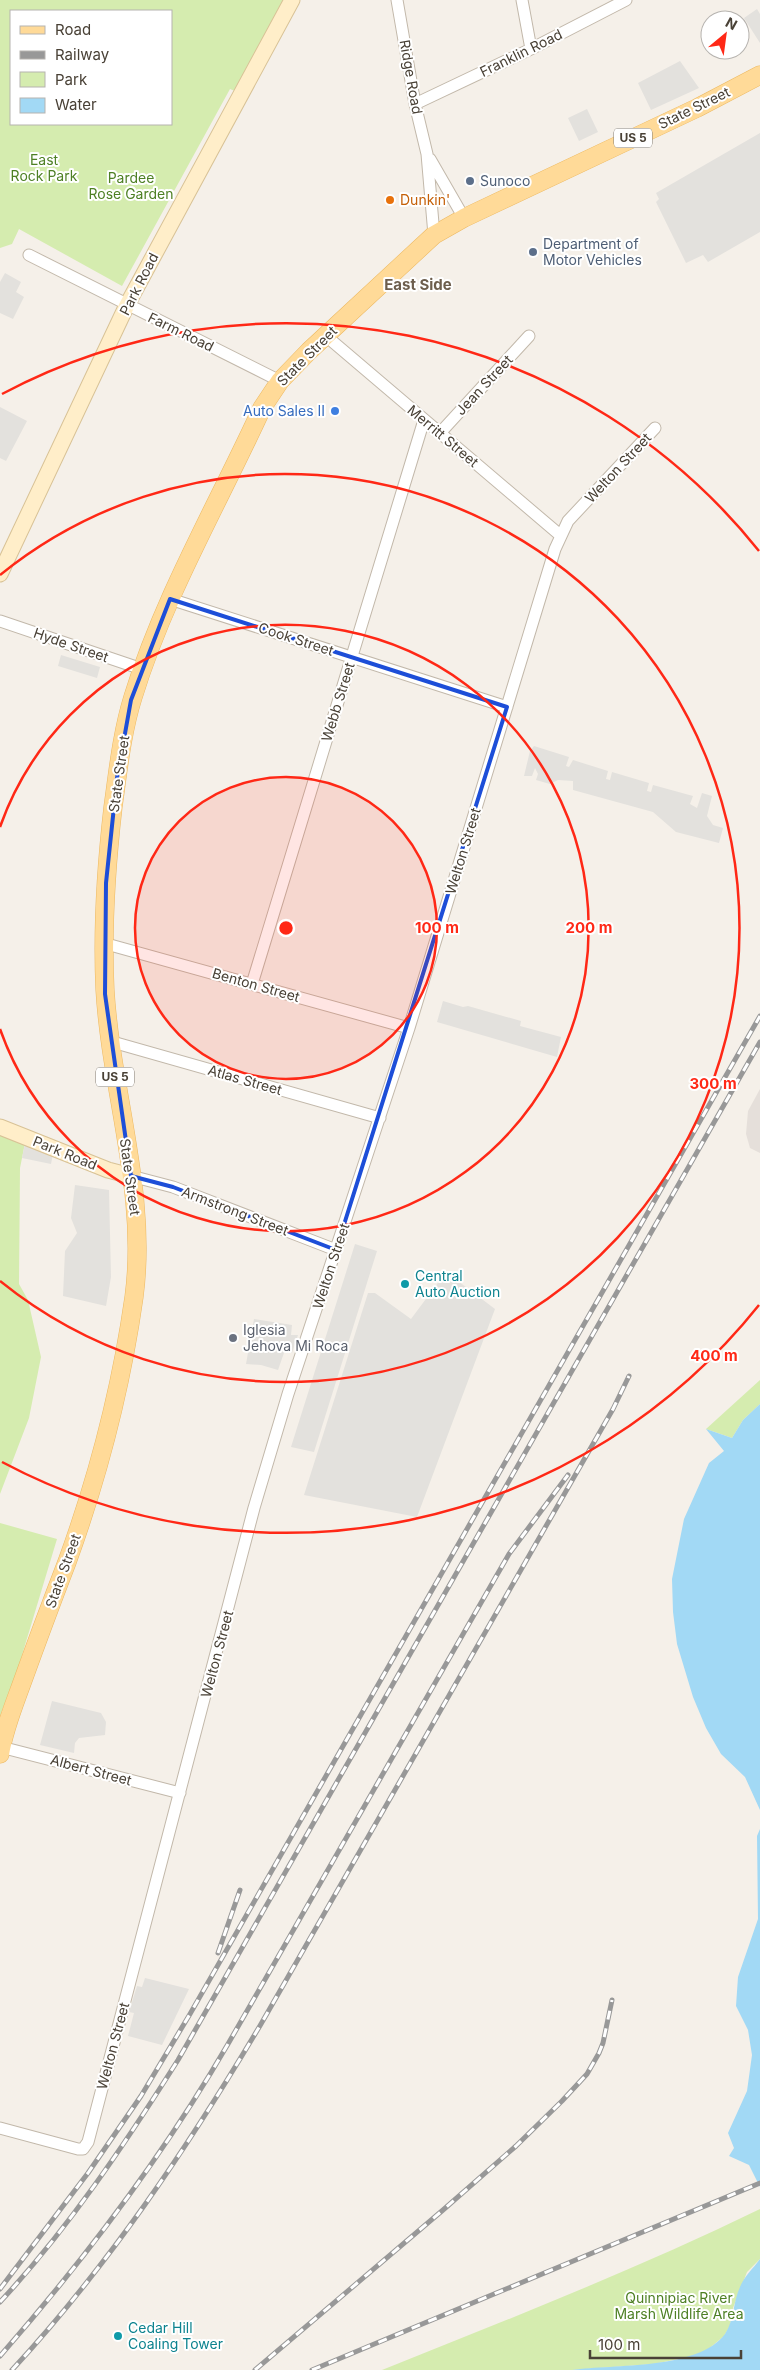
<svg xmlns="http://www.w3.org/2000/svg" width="760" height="2370" font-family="Inter,sans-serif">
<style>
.industrial{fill:#e5dfda}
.green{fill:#d5ecaf;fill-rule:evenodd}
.parking{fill:#e3e1dd}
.water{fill:#a2d9f5}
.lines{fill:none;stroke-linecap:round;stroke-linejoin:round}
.minor-casing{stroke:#c2b8aa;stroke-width:13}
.secondary-casing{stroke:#d8c296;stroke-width:17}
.primary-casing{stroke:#ecb860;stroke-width:19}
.minor{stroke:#fff;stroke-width:11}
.secondary{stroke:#ffeec9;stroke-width:15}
.primary{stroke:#ffda98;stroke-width:18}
.rail-casing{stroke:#989898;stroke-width:5}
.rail{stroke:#fff;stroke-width:3;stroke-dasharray:9;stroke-linecap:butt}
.marked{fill:none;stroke:#1d4ed8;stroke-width:4;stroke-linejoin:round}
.ring{fill:none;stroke:#ff2816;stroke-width:2.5}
.service-dot{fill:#5c6f8a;stroke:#fff;stroke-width:2}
.food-dot{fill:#e8710a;stroke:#fff;stroke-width:2}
.shop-dot{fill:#3f7fe0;stroke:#fff;stroke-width:2}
.culture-dot{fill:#0f9aa8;stroke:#fff;stroke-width:2}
.worship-dot{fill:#6b7280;stroke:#fff;stroke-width:2}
.labels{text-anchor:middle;stroke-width:4;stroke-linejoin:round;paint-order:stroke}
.shield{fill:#fff;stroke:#807a72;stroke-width:1}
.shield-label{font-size:12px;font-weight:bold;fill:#494136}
.street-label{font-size:14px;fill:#494136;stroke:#fff}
.park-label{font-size:14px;fill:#4e8025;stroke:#fff}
.service-label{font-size:14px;fill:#4e5e75;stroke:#fff;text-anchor:start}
.food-label{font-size:14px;fill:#c56008;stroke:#fff;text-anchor:start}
.shop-label{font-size:14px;fill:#366cbe;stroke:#fff;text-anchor:end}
.culture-label{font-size:14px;fill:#0d838f;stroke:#fff;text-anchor:start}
.worship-label{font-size:14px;fill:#5b616d;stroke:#fff;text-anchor:start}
.neighbourhood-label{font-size:15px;font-weight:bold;fill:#6d5e4d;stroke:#fff}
.centre{fill:#ff2816;stroke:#fff;stroke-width:2.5}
.ring-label{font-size:15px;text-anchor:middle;font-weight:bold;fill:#ff2816;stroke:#fff;stroke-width:4;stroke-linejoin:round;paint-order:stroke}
</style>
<rect width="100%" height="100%" fill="#f5f0e9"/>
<path class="industrial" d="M760,1089V1153L750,1148L746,1134L748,1111Z"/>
<path class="green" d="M0,0H283L235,91L230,89L122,286L19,229L12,244L0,248ZM11,11H171V124H11Z
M0,1134L25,1143L20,1168L19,1284L28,1300L41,1357L29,1418L0,1494Z
M760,1380V1404L743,1420L732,1438L706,1429Z
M0,1523L57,1539L19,1665L0,1716Z
M760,2209V2259L747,2272L733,2308L730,2326L724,2336L705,2352L693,2356L654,2364L572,2370H382C509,2319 637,2269 760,2209Z"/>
<path class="parking" d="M757,9L760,14V43L744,18Z
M680,61L699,88L651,110L638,83Z
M587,109L598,132L579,141L568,118Z
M760,133V232L708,262L703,255L686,263L656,202L659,199L656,193Z
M5,273L21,282L16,292L24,297L13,319L0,313V282Z
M0,407L27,421L6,461L0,458Z
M61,655L100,667L97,678L58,666Z
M534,746L569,757L566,766L569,767L573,760L608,771L606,779L610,780L612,772L649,783L647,791L651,792L653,785L693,796L690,804L697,808L702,793L712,796L707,816L713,825L723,828L719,843L676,832L653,812L573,790V781L558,780L550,784L536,780L538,774L535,768L532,776H524L530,751Z
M443,1001L463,1007L468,1006L521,1021L520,1026L561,1037L557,1057L437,1022Z
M25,1143L53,1154L51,1164L22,1158Z
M75,1185L109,1190L111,1277L106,1306L63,1296L65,1251L77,1233L71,1218Z
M355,1244L377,1251L314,1452L291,1447Z
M446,1272L495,1309L417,1517L304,1495L368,1293H375L411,1319Z
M254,1319L292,1325L291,1335H298L292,1353L285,1350L278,1370L261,1365L246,1364Z
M52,1701L101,1713L106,1722L105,1735L79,1738L75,1743L74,1753L40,1745Z
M145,1978L189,1989L162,2045L128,2036L134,2013L129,2012L137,1986L142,1987Z"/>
<path class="water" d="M760,1404V1810L745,1777L721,1754L706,1728L693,1697L677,1644L673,1612L672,1579L684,1519L709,1463L724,1451L706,1429L732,1438L743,1420Z
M760,1829V2187L749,2165L729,2156L734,2148L728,2133L747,2091L752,2055L748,2030L736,2006L738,1977L758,1919L757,1836Z
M760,2259V2370H572C614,2364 698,2370 725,2334C734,2321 733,2302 740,2287C745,2275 753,2269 760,2259Z"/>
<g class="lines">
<g class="minor-casing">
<path id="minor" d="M397,0L415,104L427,154L434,235
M522,0L531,49
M415,104L531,49L626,0
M430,159L464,218
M29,255L280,381
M326,336L560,535
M440,433L529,336
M170,599L507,707
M0,621L142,669
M103,943L409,1028
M252,984L424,420
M109,1041L380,1118
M131,1176L173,1187L336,1250
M1,1747L180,1793
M0,2128L78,2149H83L88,2142L254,1508L288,1394L409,1028L555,549L568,521L655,428"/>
</g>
<g class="secondary-casing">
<path id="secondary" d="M0,574L127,305L292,0
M0,1127L108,1170L131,1176"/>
</g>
<g class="primary-casing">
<path id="primary" d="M0,1754C4,1729 14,1705 23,1680C37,1641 52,1601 67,1562C99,1474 121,1389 134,1297C148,1193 111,1092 105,990C102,928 106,868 113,807C118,771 122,732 133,697C164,596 218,504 262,408L280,381L309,351L434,235L464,218L697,108L760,75"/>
</g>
<use href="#minor" class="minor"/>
<use href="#secondary" class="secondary"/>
<use href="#primary" class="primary"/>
<g class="rail-casing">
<path id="rail" d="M218,1953L240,1890
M0,2289L88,2173L141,2096L190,2014L760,1016
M0,2302C68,2229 125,2144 178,2060L760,1042
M0,2356C85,2259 163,2156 228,2044L509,1554L568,1475
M12,2370C109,2265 188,2147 261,2024L613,1409L629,1376
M255,2370L443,2210L516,2146L562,2101L587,2074L599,2053L603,2043L612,2000
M312,2370L760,2183"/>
</g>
<use href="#rail" class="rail"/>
</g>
<path class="marked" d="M170,599L507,707L336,1250L173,1187L131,1176L105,994L106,883L117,778L131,700Z"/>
<circle cx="286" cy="928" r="151" fill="#ff2816" fill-opacity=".12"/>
<g class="ring">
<circle cx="286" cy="928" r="151"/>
<path d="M0 827A303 303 0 1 1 0 1029"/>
<path d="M0 575A454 454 0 1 1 0 1281"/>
<path d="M759 1305A605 605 0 0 1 2 1462M2 394A605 605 0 0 1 759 551"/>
</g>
<g class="service-dot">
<circle cx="470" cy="181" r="5"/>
<circle cx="533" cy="252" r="5"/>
</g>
<circle class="food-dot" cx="390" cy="200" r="5"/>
<circle class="shop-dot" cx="335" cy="411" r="5"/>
<g class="culture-dot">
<circle cx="405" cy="1284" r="5"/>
<circle cx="118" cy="2336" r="5"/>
</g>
<circle class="worship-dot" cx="233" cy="1338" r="5"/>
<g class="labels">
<g class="shield">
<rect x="614" y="128.5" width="38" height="19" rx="4"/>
<rect x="96" y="1067.5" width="38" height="19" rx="4"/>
</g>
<g class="shield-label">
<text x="633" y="142">US 5</text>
<text x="115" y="1081">US 5</text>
</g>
<g class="street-label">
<text transform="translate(521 53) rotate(-26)" y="5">Franklin Road</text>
<text transform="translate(411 77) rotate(80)" y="5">Ridge Road</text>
<text transform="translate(694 108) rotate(-26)" y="5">State Street</text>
<text transform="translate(139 284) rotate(-63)" y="5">Park Road</text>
<text transform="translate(181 332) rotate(26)" y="5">Farm Road</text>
<text transform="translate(307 356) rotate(-45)" y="5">State Street</text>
<text transform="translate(484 385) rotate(-47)" y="5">Jean Street</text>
<text transform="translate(443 436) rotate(40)" y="5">Merritt Street</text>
<text transform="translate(618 468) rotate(-47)" y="5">Welton Street</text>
<text transform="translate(296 639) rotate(18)" y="5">Cook Street</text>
<text transform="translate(71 645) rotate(19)" y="5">Hyde Street</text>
<text transform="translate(338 702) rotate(-73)" y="5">Webb Street</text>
<text transform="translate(119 774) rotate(-82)" y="5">State Street</text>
<text transform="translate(463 851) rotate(-73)" y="5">Welton Street</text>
<text transform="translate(256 985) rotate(16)" y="5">Benton Street</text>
<text transform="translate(245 1080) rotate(16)" y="5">Atlas Street</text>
<text transform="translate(65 1153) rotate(22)" y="5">Park Road</text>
<text transform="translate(130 1177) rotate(82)" y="5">State Street</text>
<text transform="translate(235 1211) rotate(21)" y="5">Armstrong Street</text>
<text transform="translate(331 1266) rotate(-72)" y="5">Welton Street</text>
<text transform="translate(63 1571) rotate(-70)" y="5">State Street</text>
<text transform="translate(217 1654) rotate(-75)" y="5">Welton Street</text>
<text transform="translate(91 1770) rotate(15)" y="5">Albert Street</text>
<text transform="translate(113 2046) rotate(-75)" y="5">Welton Street</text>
</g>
<g class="park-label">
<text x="44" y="165">East<tspan x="44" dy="16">Rock Park</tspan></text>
<text x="131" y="183">Pardee<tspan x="131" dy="16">Rose Garden</tspan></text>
<text x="679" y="2303">Quinnipiac River<tspan x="679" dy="16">Marsh Wildlife Area</tspan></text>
</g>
<g class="service-label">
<text x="480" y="186">Sunoco</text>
<text x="543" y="249">Department of<tspan x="543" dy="16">Motor Vehicles</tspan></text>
</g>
<g class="food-label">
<text x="400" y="205">Dunkin'</text>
</g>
<g class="shop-label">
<text x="325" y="416">Auto Sales II</text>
</g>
<g class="culture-label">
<text x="415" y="1281">Central<tspan x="415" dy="16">Auto Auction</tspan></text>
<text x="128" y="2333">Cedar Hill<tspan x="128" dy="16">Coaling Tower</tspan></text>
</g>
<g class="worship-label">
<text x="243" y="1335">Iglesia<tspan x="243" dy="16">Jehova Mi Roca</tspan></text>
</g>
<g class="neighbourhood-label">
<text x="418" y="290">East Side</text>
</g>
</g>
<circle cx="286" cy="928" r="8" class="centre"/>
<g class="ring-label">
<text x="437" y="933">100 m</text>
<text x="589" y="933">200 m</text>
<text x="713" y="1089">300 m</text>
<text x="714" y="1361">400 m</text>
</g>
<rect x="10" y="10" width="162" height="115" fill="#ffffff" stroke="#b6b3af"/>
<rect x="20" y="26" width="25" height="8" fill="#ffda98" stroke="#b6b3af"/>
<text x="55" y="35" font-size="15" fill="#494136">Road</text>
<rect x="20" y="51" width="25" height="8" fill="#989898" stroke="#b6b3af"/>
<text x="55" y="60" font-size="15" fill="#494136">Railway</text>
<rect x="20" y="72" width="25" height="15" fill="#d5ecaf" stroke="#b6b3af"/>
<text x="55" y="85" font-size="15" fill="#494136">Park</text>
<rect x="20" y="98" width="25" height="15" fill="#a2d9f5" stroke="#b6b3af"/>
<text x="55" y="110" font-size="15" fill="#494136">Water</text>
<g transform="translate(725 35) rotate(29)"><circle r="24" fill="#ffffff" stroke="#b6b3af"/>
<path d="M0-4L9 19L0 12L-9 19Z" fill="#ff2816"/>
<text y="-8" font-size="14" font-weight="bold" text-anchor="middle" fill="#494136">N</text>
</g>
<path d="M590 2350v8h151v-8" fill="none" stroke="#494136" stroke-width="2.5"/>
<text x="598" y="2350" font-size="15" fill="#494136" stroke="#ffffff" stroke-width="4" paint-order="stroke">100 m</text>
</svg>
